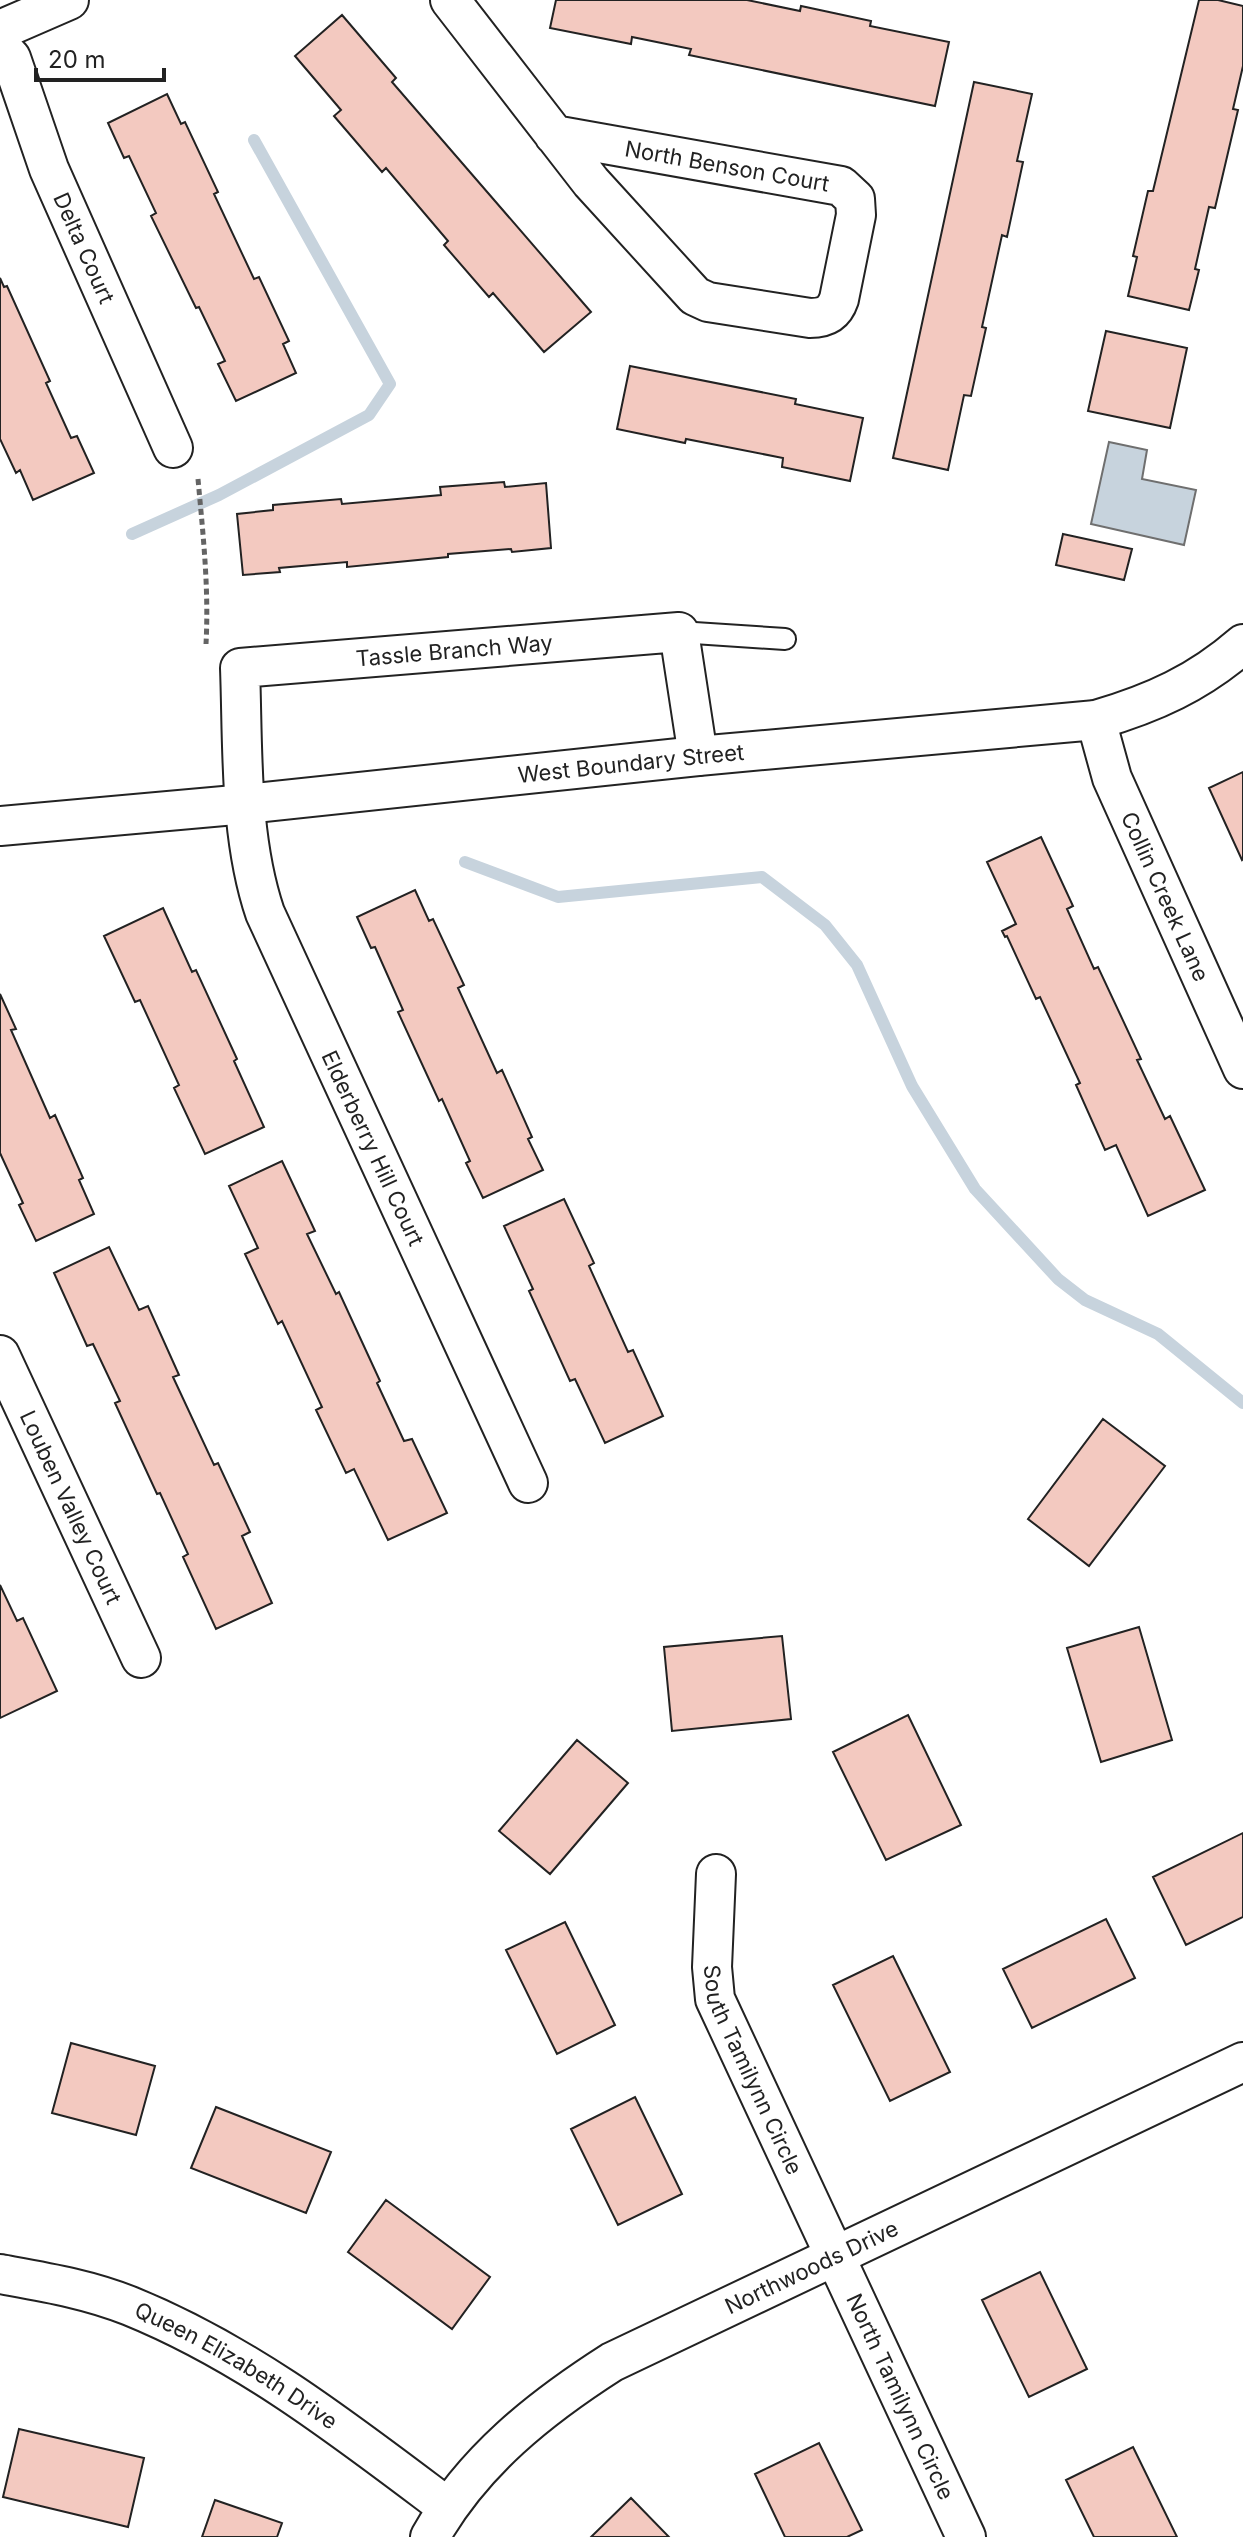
<svg xmlns="http://www.w3.org/2000/svg" width="1243" height="2537" font-family="Inter,sans-serif">
<style>
.water{fill:#c7d3dd;stroke:#6f6f6f;stroke-width:2}
.lines{fill:none;stroke-linecap:round;stroke-linejoin:round}
.stream{stroke:#c7d3dd;stroke-width:12}
.building{fill:#f3c9c0;stroke:#222;stroke-width:2}
.lane-casing{stroke:#222;stroke-width:24}
.street-casing{stroke:#222;stroke-width:42}
.path{stroke:#646464;stroke-width:5;stroke-dasharray:6 4;stroke-linecap:butt}
.lane{stroke:#fff;stroke-width:20}
.street{stroke:#fff;stroke-width:38}
.labels{text-anchor:middle;stroke-width:6;stroke-linejoin:round;paint-order:stroke}
.street-label{font-size:22px;fill:#222;stroke:#fff}
</style>
<rect width="100%" height="100%" fill="#fff"/>
<path class="water" d="M1109,442L1147,450L1142,479L1196,490L1184,545L1091,524Z"/>
<g class="lines">
<path class="stream" d="M132,534L219,495L369,415L390,384L254,140
M465,862L558,897L762,877L825,925L857,965L912,1086L975,1189L1058,1279L1085,1300L1158,1334L1243,1403"/>
</g>
<path class="building" d="M556,0H747L800,11L801,6L871,21L870,26L949,42L935,106L689,55L691,49L632,37L631,44L550,28Z
M1199,0H1218L1243,6V66L1233,109L1238,110L1215,208L1209,207L1195,269L1199,270L1189,310L1128,296L1137,257L1133,256L1148,191H1153Z
M342,15L396,78L392,82L591,312L544,352L493,293L489,297L444,245L448,241L386,168L382,172L334,116L341,110L295,56Z
M974,82L1032,94L1017,161L1023,162L1007,237L1002,235L982,327L986,328L971,396L964,395L948,470L893,458Z
M167,94L181,124L185,122L218,192L214,194L254,279L259,277L289,341L283,344L296,373L236,401L218,364L225,361L199,307L196,308L151,216L156,213L129,156L124,158L108,123Z
M0,278L4,287L7,286L50,381L46,383L71,438L77,436L94,473L33,500L20,470L16,473L0,439Z
M1106,331L1187,348L1170,428L1088,411Z
M630,366L796,399L795,404L863,418L850,481L782,467L783,458L686,439L685,443L617,429Z
M504,482L505,487L546,483L551,548L512,552L511,549L448,554V557L347,567V562L279,568L280,572L243,575L237,514L273,510V505L341,499L342,504L441,495L440,487Z
M1063,534L1132,549L1124,580L1056,565Z
M1243,772V859L1242,860L1209,788Z
M1041,837L1073,906L1067,909L1094,969L1098,967L1141,1059L1137,1060L1165,1119L1170,1116L1205,1190L1148,1216L1116,1145L1105,1150L1076,1085L1080,1083L1040,997L1036,999L1007,936L1005,937L1002,931L1016,924L987,862Z
M415,890L429,921L433,919L464,985L458,988L497,1073L502,1070L532,1137L528,1139L543,1170L483,1198L466,1163L470,1161L442,1099L439,1101L398,1012L403,1010L375,947L371,948L357,917Z
M163,908L192,972L196,970L237,1059L234,1061L264,1127L205,1154L174,1088L179,1085L140,1000L135,1002L104,936Z
M0,994L16,1029L11,1030L50,1118L55,1115L83,1178L79,1180L94,1214L36,1241L19,1205L23,1203L0,1153Z
M282,1161L315,1231L307,1234L336,1294L339,1292L380,1381L377,1383L404,1441L412,1439L447,1513L388,1540L354,1469L346,1473L316,1410L322,1407L282,1321L278,1324L245,1254L258,1248L229,1186Z
M564,1199L594,1263L589,1266L628,1352L633,1350L663,1416L605,1443L575,1379L570,1381L529,1291L533,1289L504,1226Z
M109,1247L139,1310L148,1306L179,1375L173,1377L214,1465L218,1463L250,1532L242,1536L272,1603L216,1629L183,1557L188,1554L160,1493L157,1494L115,1403L120,1401L93,1344L87,1346L54,1273Z
M1103,1419L1165,1466L1089,1566L1028,1519Z
M0,1585L17,1621L23,1618L57,1691L0,1718Z
M1139,1627L1172,1740L1101,1762L1067,1648Z
M782,1636L791,1719L672,1731L664,1647Z
M908,1715L961,1825L886,1860L833,1752Z
M577,1740L628,1783L550,1874L499,1831Z
M1243,1833V1917L1186,1945L1153,1877Z
M1106,1919L1135,1978L1032,2028L1003,1969Z
M565,1922L615,2025L557,2054L506,1950Z
M893,1956L950,2072L890,2101L833,1985Z
M71,2043L155,2066L136,2135L52,2113Z
M635,2097L682,2194L618,2225L571,2129Z
M216,2107L331,2152L306,2213L191,2168Z
M386,2200L490,2277L452,2329L348,2252Z
M1040,2272L1087,2369L1029,2397L982,2300Z
M19,2429L144,2458L128,2527L3,2497Z
M819,2443L862,2530L847,2537H785L755,2474Z
M1133,2447L1177,2537H1094L1066,2480Z
M631,2498L669,2537H591Z
M215,2500L282,2523L277,2537H202Z"/>
<g class="lines">
<g class="lane-casing">
<path id="lane" d="M679,632L785,639"/>
</g>
<g class="street-casing">
<g id="street">
<path d="M450,0L591,182L695,296L708,302L810,318C825,318 834,314 839,299L856,215L855,199L841,186L554,135"/>
<path d="M0,30L69,0"/>
<path id="s1" d="M0,46L11,58L49,169L173,448"/>
<path id="s2" d="M1096,720L1112,778L1243,1069"/>
<path id="s3" d="M0,826L246,804L698,756L1096,720C1154,703 1198,683 1243,644"/>
<path id="s4" d="M0,1355L141,1658"/>
<path id="s5" d="M528,1483L265,913C239,836 243,748 240,668L679,632L698,756"/>
<path id="s6" d="M716,1874L712,1967L715,1999L966,2537"/>
<path id="s7" d="M0,2274C44,2282 88,2289 130,2306C248,2354 346,2431 447,2507"/>
<path id="s8" d="M430,2537C473,2461 540,2408 612,2362L1243,2062"/>
</g>
</g>
<path class="path" d="M198,479C203,534 209,588 206,644"/>
<use href="#lane" class="lane"/>
<use href="#street" class="street"/>
</g>
<g class="labels">
<g class="street-label">
<text transform="translate(727 166) rotate(10)" y="8">North Benson Court</text>
<text dy="8" stroke="none"><textPath href="#s1" startOffset="220">Delta Court</textPath></text>
<text dy="8" stroke="none"><textPath href="#s5" startOffset="1090">Tassle Branch Way</textPath></text>
<text dy="8" stroke="none"><textPath href="#s3" startOffset="634">West Boundary Street</textPath></text>
<text dy="8" stroke="none"><textPath href="#s2" startOffset="190">Collin Creek Lane</textPath></text>
<text transform="translate(373 1148) rotate(65)" y="8">Elderberry Hill Court</text>
<text dy="8" stroke="none"><textPath href="#s4" startOffset="168">Louben Valley Court</textPath></text>
<text dy="8" stroke="none"><textPath href="#s6" startOffset="204">South Tamilynn Circle</textPath></text>
<text dy="8" stroke="none"><textPath href="#s8" startOffset="476">Northwoods Drive</textPath></text>
<text dy="8" stroke="none"><textPath href="#s7" startOffset="256">Queen Elizabeth Drive</textPath></text>
<text dy="8" stroke="none"><textPath href="#s6" startOffset="564">North Tamilynn Circle</textPath></text>
</g>
</g>
<path d="M36 68v12h128v-12" fill="none" stroke="#222222" stroke-width="4"/>
<text x="48" y="68" font-size="24" fill="#222222" stroke="#ffffff" stroke-width="6" paint-order="stroke">20 m</text>
</svg>
